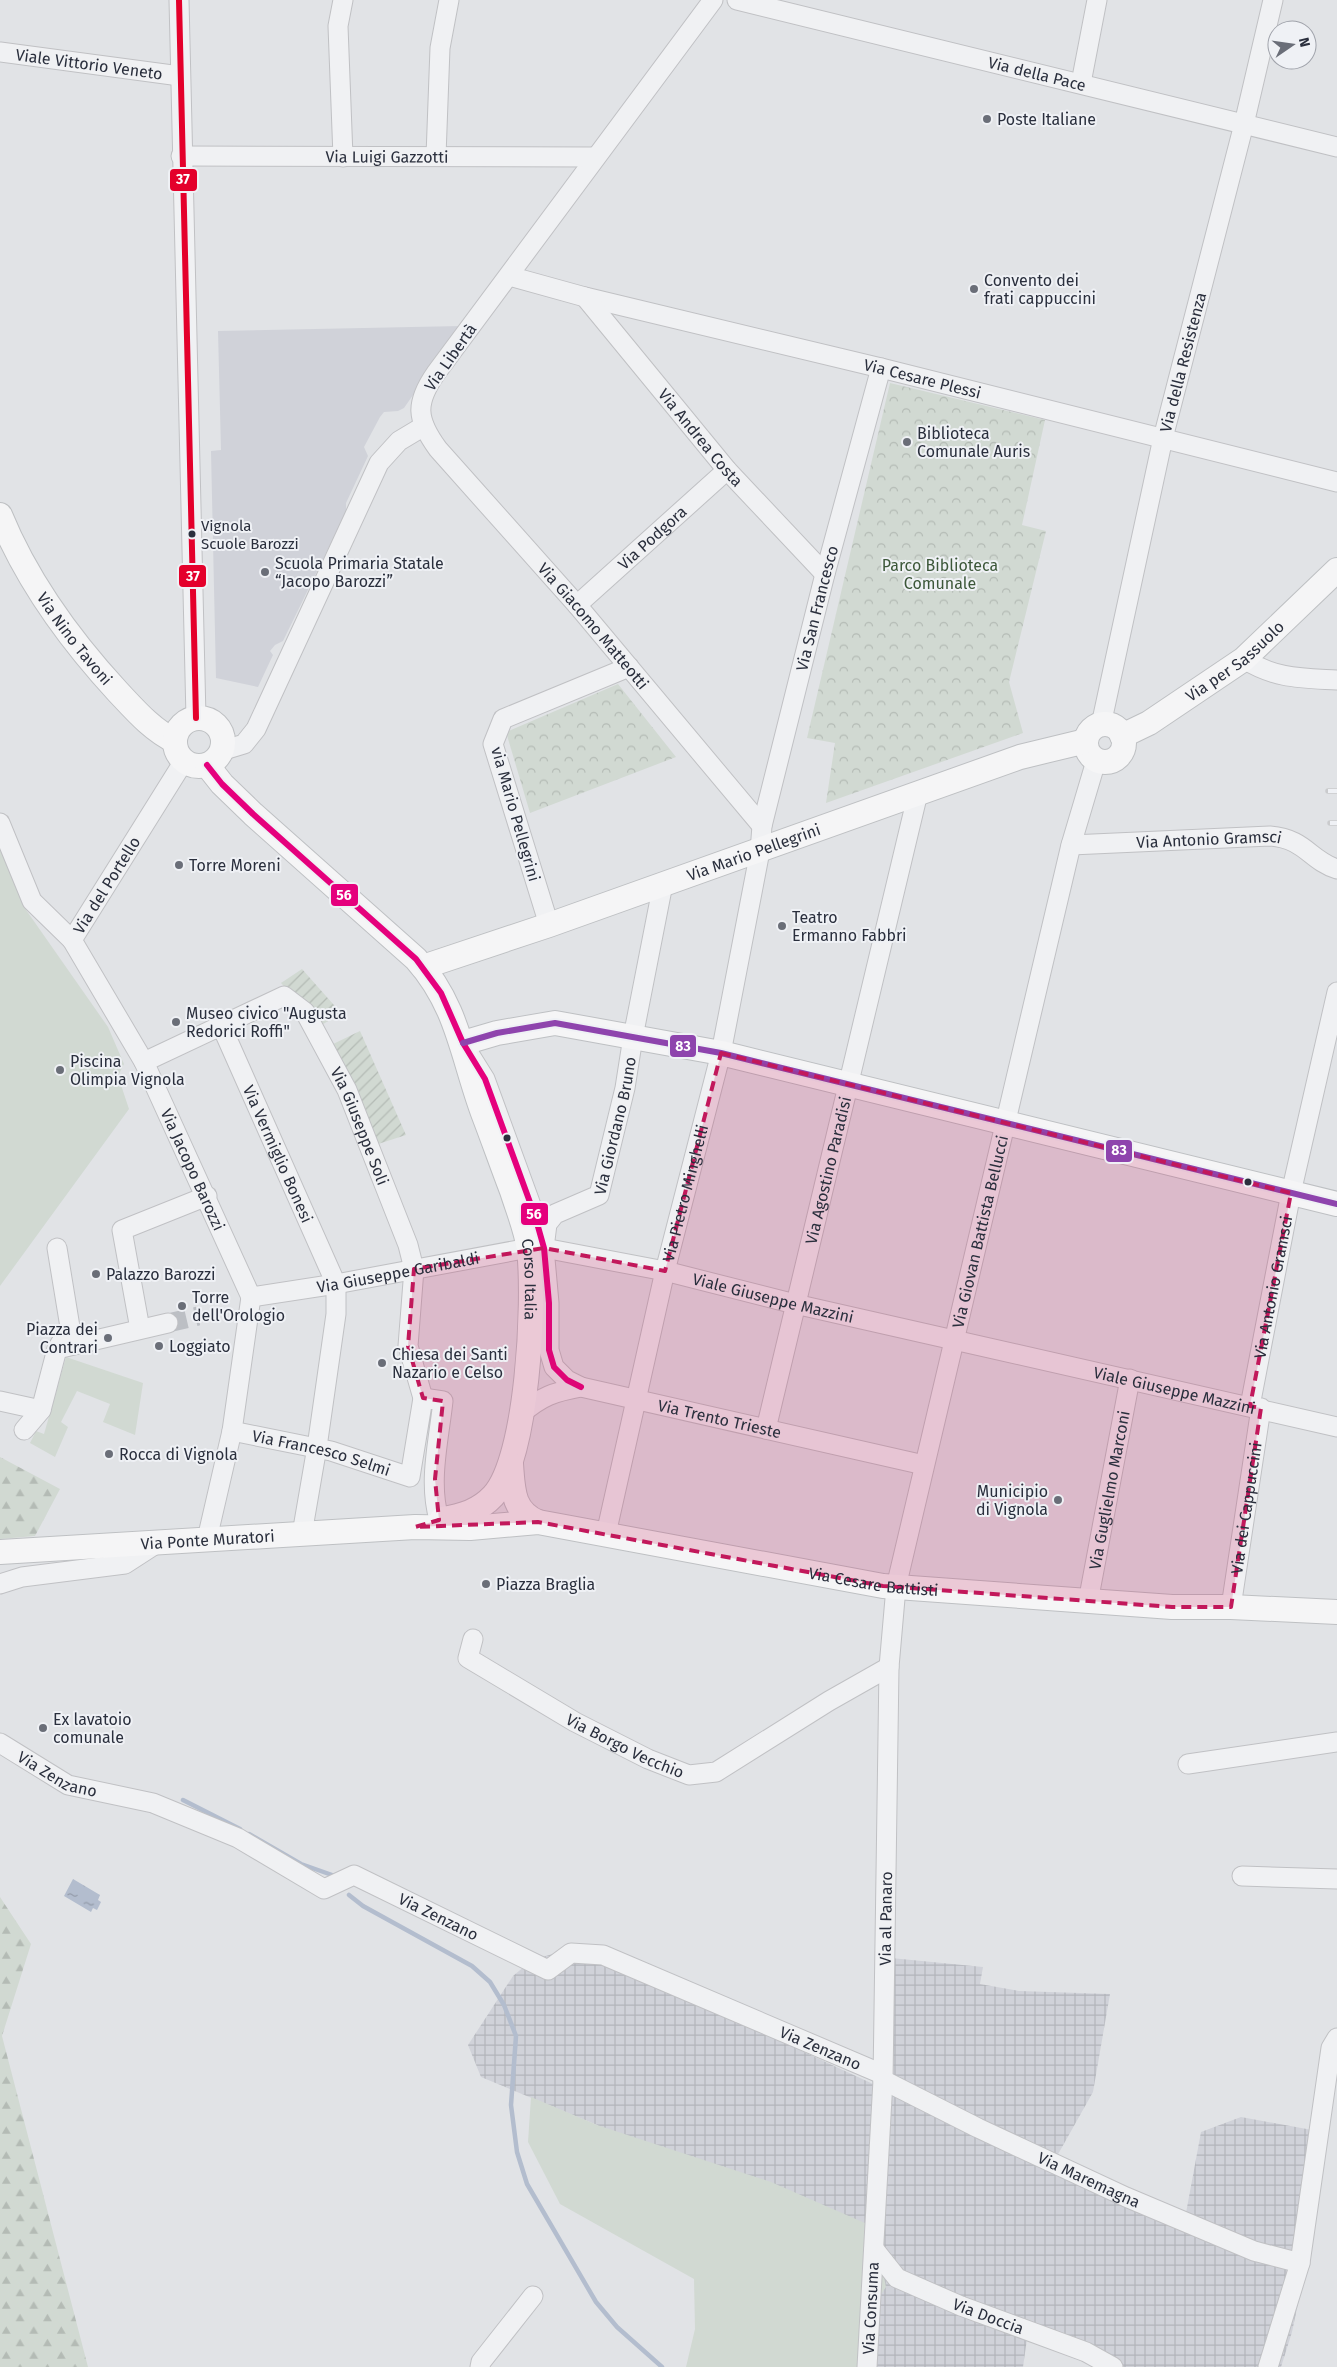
<svg xmlns="http://www.w3.org/2000/svg" width="1337" height="2367" font-family="'Fira Sans',sans-serif">
<style>
.built{fill:#d0d2d9}
.industrial{fill:url(#industrial-grid)}
.grass{fill:#d1d9d2}
.forest{fill:url(#forest-firs)}
.park{fill:url(#park-crowns)}
.garden{fill:url(#garden-furrows)}
.water{fill:url(#water-ripples)}
.lines{fill:none;stroke-linecap:round;stroke-linejoin:round}
.stream{stroke:#b3bdce;stroke-width:4.5}
.minor-tunnel{stroke:#bcbfc4;stroke-width:19;stroke-dasharray:19 9;stroke-linecap:butt}
.minor-casing{stroke:#c0c1c4;stroke-width:21}
.major-casing{stroke:#bec0c3;stroke-width:26}
.minor{stroke:#f0f1f3;stroke-width:19}
.major{stroke:#f5f5f6;stroke-width:24}
.rail-casing{stroke:#cacbcd;stroke-width:5.5}
.rail{stroke:#eff1f5;stroke-width:4;stroke-dasharray:11;stroke-linecap:butt}
.bus-1-casing{stroke:#eff1f5;stroke-width:10}
.bus-2-casing{stroke:#eff1f5;stroke-width:10}
.bus-3-casing{stroke:#eff1f5;stroke-width:10}
.bus-1{stroke:#e4002b;stroke-width:6}
.bus-2{stroke:#e5007d;stroke-width:6}
.bus-3{stroke:#8e44ad;stroke-width:6}
.marked{fill:#c2185b;fill-opacity:0.2;stroke:#c2185b;stroke-width:4;stroke-dasharray:10 6;stroke-linejoin:round}
.poi-dot{fill:#6a6e78;stroke:#eff1f5;stroke-width:2}
.bus-dot{fill:#2a2f3d;stroke:#eff1f5;stroke-width:2}
.labels{text-anchor:middle;stroke-width:4;stroke-linejoin:round;paint-order:stroke}
.bus-label{font-size:15px;fill:#2a2f3d;stroke:#eff1f5;text-anchor:start}
.street-label{font-size:16px;fill:#2a2f3d;stroke:#eff1f5}
.poi-label{font-size:16px;fill:#2a2f3d;stroke:#eff1f5;text-anchor:start}
.park-label{font-size:16px;fill:#3c5739;stroke:#eff1f5}
.line-badge{stroke:#eff1f5;stroke-width:2}
.badge-label{font-size:14px;text-anchor:middle;font-weight:bold;fill:#fff}
</style>
<defs>
<pattern id="industrial-grid" width="8" height="8" patternUnits="userSpaceOnUse" patternTransform="scale(1.25)"><rect width="8" height="8" fill="#d0d2d9"/><path d="M0 4h8M4 0v8" fill="none" stroke="#b3b5bb"/></pattern>
<pattern id="forest-firs" width="22" height="20" patternUnits="userSpaceOnUse" patternTransform="scale(1.25)"><rect width="22" height="20" fill="#d1d9d2"/><path d="M5 1l3.5 6h-7zM16 11l3.5 6h-7z" fill="#b4bbb5"/></pattern>
<pattern id="park-crowns" width="20" height="18" patternUnits="userSpaceOnUse" patternTransform="scale(1.25)"><rect width="20" height="18" fill="#d1d9d2"/><path d="M2 6a3 3 0 1 1 6 0M12 15a3 3 0 1 1 6 0" fill="none" stroke="#b4bbb5"/></pattern>
<pattern id="garden-furrows" width="10" height="10" patternUnits="userSpaceOnUse" patternTransform="scale(1.25)"><rect width="10" height="10" fill="#d1d9d2"/><path d="M-1 1l2-2M0 10L10 0M9 11l2-2" fill="none" stroke="#b4bbb5"/></pattern>
<pattern id="water-ripples" width="26" height="14" patternUnits="userSpaceOnUse" patternTransform="scale(1.25)"><rect width="26" height="14" fill="#b3bdce"/><path d="M2 4q2-2 4 0t4 0M15 11q2-2 4 0t4 0" fill="none" stroke="#929aa8"/></pattern>
</defs>
<rect width="100%" height="100%" fill="#e1e3e6"/>
<path class="built" d="M461,326L404,408L398,411L384,412L380,417L364,447L368,456L346,503V512L283,641L275,645L270,651L273,655L258,687L216,678L211,451L221,450L218,331Z"/>
<path class="industrial" d="M570,1949L634,1973L886,2090L881,1957L983,1967L980,1984L1019,1991L1110,1994L1093,2092L1052,2165L1183,2229L1201,2132L1241,2117L1323,2132L1306,2266L1292,2332L1281,2367H1096L1027,2339L1023,2367H869L597,2125L481,2077L468,2045L513,1976L532,1960Z"/>
<path class="grass" d="M0,849L24,907L108,1027L124,1064L118,1076L129,1109L0,1286Z
M66,1357L143,1383L135,1435L103,1422L110,1404L77,1391L61,1422L68,1427L55,1457L30,1443L36,1431L44,1434Z
M531,2097L597,2125L771,2182L874,2227L886,2287L873,2306L869,2367H686L695,2329L694,2279L560,2204L528,2142Z"/>
<path class="forest" d="M0,1457L60,1489L35,1536L0,1539Z
M0,1897L31,1944L2,2036L88,2367H0Z"/>
<path class="park" d="M890,383L1045,420L1022,525L1046,531L1009,682L1023,733L826,803L835,743L807,738Z
M618,684L676,757L530,813L506,732Z"/>
<path class="garden" d="M302,969L341,1013L320,1026L281,983Z
M360,1031L406,1135L375,1145L329,1046Z"/>
<path class="water" d="M73,1879L100,1895L98,1900L101,1902L97,1910L93,1908L91,1912L64,1896Z"/>
<g class="lines">
<path class="stream" d="M183,1800L240,1829
M249,1834L301,1864L332,1875
M349,1895L363,1906L472,1966L490,1982L504,2005L516,2036L511,2105L517,2152L527,2184L596,2302L617,2327L662,2367"/>
<path class="minor-tunnel" d="M168,1323L198,1316"/>
<g class="minor-casing">
<g id="minor">
<path d="M179,0L196,718"/>
<path id="s1" d="M713,0L436,373C415,403 416,419 438,449L577,605L762,826"/>
<path id="s2" d="M737,0L1337,147"/>
<path id="s3" d="M0,52L180,76"/>
<path d="M1081,83L1097,0"/>
<path id="s4" d="M181,156L595,157"/>
<path d="M436,156L440,48L449,0"/>
<path d="M343,157L338,26L343,0"/>
<path id="s5" d="M509,276L585,297L881,368L1337,482"/>
<path id="s6" d="M585,297L727,470L825,574"/>
<path id="s7" d="M577,605L727,470"/>
<path d="M1244,659C1275,679 1302,678 1337,680"/>
<path id="s8" d="M1101,725L1163,438L1244,124L1273,0"/>
<path d="M221,751L244,744L256,729L379,463L399,441L424,426"/>
<path id="s9" d="M0,823L32,901L72,940L144,1062L251,1297"/>
<path id="s10" d="M1071,845L1270,836C1306,839 1309,860 1337,869"/>
<path d="M549,925L493,744L503,719L629,667"/>
<path id="s11" d="M72,940L184,761"/>
<path id="s12" d="M221,1025L336,1284V1314L317,1447L302,1534"/>
<path d="M470,1055L485,1079L535,1216L544,1248L549,1303V1350L554,1367L567,1380L581,1387"/>
<path id="s13" d="M144,1062L284,996L305,1012L347,1090L408,1245L414,1269L408,1346L423,1398"/>
<path id="s14" d="M544,1248L547,1224L555,1214L599,1195L625,1088L633,1037L663,884"/>
<path id="s15" d="M251,1297L336,1284L529,1248H544L665,1271L795,1304L945,1338"/>
<path d="M140,1329L122,1230L207,1196"/>
<path id="s16" d="M954,1340L1337,1427"/>
<path d="M57,1349L168,1323"/>
<path d="M0,1401L41,1410"/>
<path id="s17" d="M1250,1406L1291,1193L1337,992"/>
<path id="s18" d="M521,1414C542,1396 554,1392 581,1387L924,1465"/>
<path id="s19" d="M766,1429L918,793"/>
<path d="M24,1430L41,1410L57,1349L70,1327L57,1248"/>
<path id="s20" d="M232,1431L331,1451L410,1477L423,1398L443,1401C439,1439 428,1482 439,1519"/>
<path id="s21" d="M606,1534L665,1271L721,1053L760,851L762,826L825,574L881,368"/>
<path d="M207,1539L232,1431L251,1297"/>
<path d="M0,1584L22,1577L125,1564L159,1542"/>
<path id="s22" d="M1088,1602L1130,1379"/>
<path id="s23" d="M1231,1607L1261,1408"/>
<path id="s24" d="M473,1639L468,1658L575,1722L648,1759L689,1775L716,1772L829,1701L889,1667"/>
<path id="s25" d="M0,1743L68,1785L153,1803L238,1838L324,1889L354,1875L548,1970L571,1953L603,1955L882,2074"/>
<path d="M1188,1764L1337,1742"/>
<path d="M1242,1876L1337,1879"/>
<path id="s26" d="M883,2080L978,2128L1126,2197L1254,2251L1300,2263"/>
<path id="s27" d="M874,2249L897,2278L961,2306L1086,2352L1113,2367"/>
<path d="M480,2367L481,2362L533,2296"/>
<path id="s28" d="M867,2367L883,2080L889,1667L896,1587L1071,845L1096,761"/>
<path d="M1268,2367L1300,2263L1331,2048L1337,2038"/>
</g>
</g>
<g class="major-casing">
<g id="major">
<path id="s29" d="M0,515C27,581 70,640 118,692C135,710 152,730 175,741"/>
<circle cx="199" cy="742" r="24"/>
<circle cx="1105" cy="743" r="19"/>
<path id="s30" d="M1122,736L1149,723L1244,659L1337,570"/>
<path id="s31" d="M207,765L222,784L253,814L416,959C458,1006 462,1056 483,1113C493,1139 502,1165 512,1191C518,1210 526,1229 529,1249C535,1301 528,1459 493,1496C479,1511 462,1516 442,1519"/>
<path id="s32" d="M423,967L549,925L1020,757L1086,741"/>
<path d="M463,1043L497,1033L555,1023L721,1053L1337,1204"/>
<path d="M511,1464C513,1489 512,1511 538,1522"/>
<path id="s33" d="M0,1552L415,1527L470,1528L538,1522L883,1586L1172,1607H1231L1337,1612"/>
</g>
</g>
<use href="#minor" class="minor"/>
<use href="#major" class="major"/>
<g class="rail-casing">
<path id="rail" d="M1328,791H1337
M1330,823H1337"/>
</g>
<use href="#rail" class="rail"/>
<g class="bus-1-casing">
<path id="bus-1" d="M179,0L196,718"/>
</g>
<g class="bus-2-casing">
<path id="bus-2" d="M207,765L222,784L253,814L416,959L441,993L463,1043L485,1079L535,1216L544,1248L549,1303V1350L554,1367L567,1380L581,1387"/>
</g>
<g class="bus-3-casing">
<path id="bus-3" d="M463,1043L497,1033L555,1023L721,1053L1337,1204"/>
</g>
<use href="#bus-1" class="bus-1"/>
<use href="#bus-2" class="bus-2"/>
<use href="#bus-3" class="bus-3"/>
</g>
<path class="marked" d="M721,1053L1291,1193L1250,1406L1261,1408L1231,1607H1172L883,1586L538,1522L415,1527L439,1520L435,1479L443,1401L423,1398L408,1346L414,1269L544,1248L665,1271Z"/>
<g class="poi-dot">
<circle cx="987" cy="119" r="5"/>
<circle cx="974" cy="289" r="5"/>
<circle cx="907" cy="442" r="5"/>
<circle cx="265" cy="572" r="5"/>
<circle cx="179" cy="865" r="5"/>
<circle cx="782" cy="926" r="5"/>
<circle cx="176" cy="1022" r="5"/>
<circle cx="60" cy="1070" r="5"/>
<circle cx="96" cy="1274" r="5"/>
<circle cx="182" cy="1306" r="5"/>
<circle cx="108" cy="1338" r="5"/>
<circle cx="159" cy="1346" r="5"/>
<circle cx="382" cy="1363" r="5"/>
<circle cx="109" cy="1454" r="5"/>
<circle cx="1058" cy="1500" r="5"/>
<circle cx="486" cy="1584" r="5"/>
<circle cx="43" cy="1728" r="5"/>
</g>
<g class="bus-dot">
<circle cx="192" cy="534" r="4.5"/>
<circle cx="507" cy="1138" r="4.5"/>
<circle cx="1248" cy="1182" r="4.5"/>
</g>
<g class="labels">
<g class="bus-label">
<text x="201" y="531">Vignola<tspan x="201" dy="18">Scuole Barozzi</tspan></text>
</g>
<g class="street-label">
<text dy="6" stroke="none"><textPath href="#s3" startOffset="90">Viale Vittorio Veneto</textPath></text>
<text dy="6" stroke="none"><textPath href="#s2" startOffset="309">Via della Pace</textPath></text>
<text dy="6" stroke="none"><textPath href="#s4" startOffset="206">Via Luigi Gazzotti</textPath></text>
<text transform="translate(450 357) rotate(-55)" y="6">Via Libertà</text>
<text dy="6" stroke="none"><textPath href="#s8" startOffset="372">Via della Resistenza</textPath></text>
<text dy="6" stroke="none"><textPath href="#s5" startOffset="426">Via Cesare Plessi</textPath></text>
<text dy="6" stroke="none"><textPath href="#s6" startOffset="182">Via Andrea Costa</textPath></text>
<text dy="6" stroke="none"><textPath href="#s7" startOffset="101">Via Podgora</textPath></text>
<text dy="6" stroke="none"><textPath href="#s21" startOffset="950">Via San Francesco</textPath></text>
<text dy="6" stroke="none"><textPath href="#s1" startOffset="784">Via Giacomo Matteotti</textPath></text>
<text dy="6" stroke="none"><textPath href="#s29" startOffset="145">Via Nino Tavoni</textPath></text>
<text dy="6" stroke="none"><textPath href="#s30" startOffset="136">Via per Sassuolo</textPath></text>
<text transform="translate(516 814) rotate(74)" y="6">via Mario Pellegrini</text>
<text dy="6" stroke="none"><textPath href="#s10" startOffset="138">Via Antonio Gramsci</textPath></text>
<text dy="6" stroke="none"><textPath href="#s32" startOffset="350">Via Mario Pellegrini</textPath></text>
<text dy="6" stroke="none"><textPath href="#s11" startOffset="65">Via del Portello</textPath></text>
<text dy="6" stroke="none"><textPath href="#s14" startOffset="156">Via Giordano Bruno</textPath></text>
<text dy="6" stroke="none"><textPath href="#s13" startOffset="308">Via Giuseppe Soli</textPath></text>
<text dy="6" stroke="none"><textPath href="#s12" startOffset="141">Via Vermiglio Bonesi</textPath></text>
<text dy="6" stroke="none"><textPath href="#s9" startOffset="400">Via Jacopo Barozzi</textPath></text>
<text dy="6" stroke="none"><textPath href="#s19" startOffset="266">Via Agostino Paradisi</textPath></text>
<text dy="6" stroke="none"><textPath href="#s21" startOffset="350">Via Pietro Minghelli</textPath></text>
<text dy="6" stroke="none"><textPath href="#s28" startOffset="1146">Via Giovan Battista Bellucci</textPath></text>
<text dy="6" stroke="none"><textPath href="#s15" startOffset="149">Via Giuseppe Garibaldi</textPath></text>
<text dy="6" stroke="none"><textPath href="#s31" startOffset="629">Corso Italia</textPath></text>
<text dy="6" stroke="none"><textPath href="#s17" startOffset="121">Via Antonio Gramsci</textPath></text>
<text dy="6" stroke="none"><textPath href="#s15" startOffset="532">Viale Giuseppe Mazzini</textPath></text>
<text dy="6" stroke="none"><textPath href="#s16" startOffset="226">Viale Giuseppe Mazzini</textPath></text>
<text dy="6" stroke="none"><textPath href="#s18" startOffset="209">Via Trento Trieste</textPath></text>
<text dy="6" stroke="none"><textPath href="#s20" startOffset="92">Via Francesco Selmi</textPath></text>
<text dy="6" stroke="none"><textPath href="#s22" startOffset="114">Via Guglielmo Marconi</textPath></text>
<text dy="6" stroke="none"><textPath href="#s23" startOffset="100">Via dei Cappuccini</textPath></text>
<text dy="6" stroke="none"><textPath href="#s33" startOffset="208">Via Ponte Muratori</textPath></text>
<text dy="6" stroke="none"><textPath href="#s33" startOffset="880">Via Cesare Battisti</textPath></text>
<text dy="6" stroke="none"><textPath href="#s24" startOffset="200">Via Borgo Vecchio</textPath></text>
<text dy="6" stroke="none"><textPath href="#s25" startOffset="66">Via Zenzano</textPath></text>
<text dy="6" stroke="none"><textPath href="#s25" startOffset="486">Via Zenzano</textPath></text>
<text dy="6" stroke="none"><textPath href="#s28" startOffset="449">Via al Panaro</textPath></text>
<text dy="6" stroke="none"><textPath href="#s25" startOffset="905">Via Zenzano</textPath></text>
<text dy="6" stroke="none"><textPath href="#s26" startOffset="229">Via Maremagna</textPath></text>
<text dy="6" stroke="none"><textPath href="#s28" startOffset="59">Via Consuma</textPath></text>
<text dy="6" stroke="none"><textPath href="#s27" startOffset="136">Via Doccia</textPath></text>
</g>
<g class="poi-label">
<text x="997" y="125">Poste Italiane</text>
<text x="984" y="286">Convento dei<tspan x="984" dy="18">frati cappuccini</tspan></text>
<text x="917" y="439">Biblioteca<tspan x="917" dy="18">Comunale Auris</tspan></text>
<text x="275" y="569">Scuola Primaria Statale<tspan x="275" dy="18">“Jacopo Barozzi”</tspan></text>
<text x="189" y="871">Torre Moreni</text>
<text x="792" y="923">Teatro<tspan x="792" dy="18">Ermanno Fabbri</tspan></text>
<text x="186" y="1019">Museo civico "Augusta<tspan x="186" dy="18">Redorici Roffi"</tspan></text>
<text x="70" y="1067">Piscina<tspan x="70" dy="18">Olimpia Vignola</tspan></text>
<text x="106" y="1280">Palazzo Barozzi</text>
<text x="192" y="1303">Torre<tspan x="192" dy="18">dell'Orologio</tspan></text>
<text x="98" y="1335" text-anchor="end">Piazza dei<tspan x="98" dy="18">Contrari</tspan></text>
<text x="169" y="1352">Loggiato</text>
<text x="392" y="1360">Chiesa dei Santi<tspan x="392" dy="18">Nazario e Celso</tspan></text>
<text x="119" y="1460">Rocca di Vignola</text>
<text x="1048" y="1497" text-anchor="end">Municipio<tspan x="1048" dy="18">di Vignola</tspan></text>
<text x="496" y="1590">Piazza Braglia</text>
<text x="53" y="1725">Ex lavatoio<tspan x="53" dy="18">comunale</tspan></text>
</g>
<g class="park-label">
<text x="940" y="571">Parco Biblioteca<tspan x="940" dy="18">Comunale</tspan></text>
</g>
</g>
<g class="line-badge">
<rect x="169" y="168" width="29" height="24" rx="5" fill="#e4002b"/>
<rect x="178" y="564" width="29" height="24" rx="5" fill="#e4002b"/>
<rect x="330" y="883" width="29" height="24" rx="5" fill="#e5007d"/>
<rect x="669" y="1034" width="28" height="24" rx="5" fill="#8e44ad"/>
<rect x="1105" y="1139" width="28" height="24" rx="5" fill="#8e44ad"/>
<rect x="520" y="1202" width="29" height="24" rx="5" fill="#e5007d"/>
</g>
<g class="badge-label">
<text x="183" y="184">37</text>
<text x="193" y="581">37</text>
<text x="344" y="900">56</text>
<text x="683" y="1051">83</text>
<text x="1119" y="1155">83</text>
<text x="534" y="1219">56</text>
</g>
<g transform="translate(1292 45) rotate(77)"><circle r="24" fill="#eff1f5" stroke="#a0a3ab"/>
<path d="M0-4L9 19L0 12L-9 19Z" fill="#6a6e78"/>
<text y="-8" font-size="14" font-weight="bold" text-anchor="middle" fill="#2a2f3d">N</text>
</g>
</svg>
